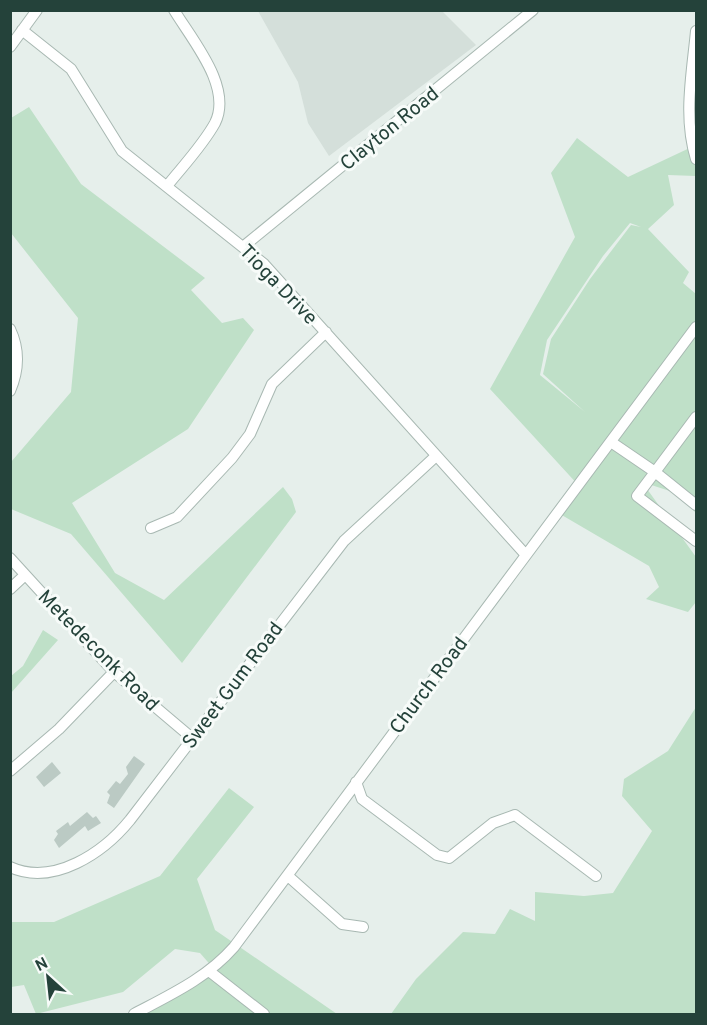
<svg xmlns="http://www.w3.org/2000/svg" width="707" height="1025" font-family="Overpass,sans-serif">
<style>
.built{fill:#d4dfda}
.green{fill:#bfe0c8;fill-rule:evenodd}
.building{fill:#bbcac4}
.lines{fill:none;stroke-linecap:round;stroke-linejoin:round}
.minor-casing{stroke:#a8b8b2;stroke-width:12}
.minor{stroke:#fff;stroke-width:10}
.labels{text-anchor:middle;stroke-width:6;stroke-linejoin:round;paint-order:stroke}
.street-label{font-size:20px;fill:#24423a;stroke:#f7fbf9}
</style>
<rect width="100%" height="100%" fill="#e6efeb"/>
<path class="built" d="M258,11H442L476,45L329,156L308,123L298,82Z"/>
<path class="green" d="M29,107L81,184L205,278L191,290L222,323L243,318L254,330L188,429L72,503L115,573L164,600L283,487L292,499L296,512L182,663L71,534L11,509V462L71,392L78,318L11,233V118Z
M577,138L628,177L696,145V176L668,175L674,205L648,229L689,272L683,283L696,294V321L613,434L696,331V513L676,493L642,482L696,557V602L688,612L646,599L659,587L649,566L560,514L580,487L490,389L575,237L551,173ZM630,223L641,227L631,225L590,279L551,339L543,374L585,412L540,375L547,340L603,256Z
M43,630L58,640L11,693V676L23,666Z
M696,707V1014H391L416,979L463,932L495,934L510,909L535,921V892L584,896L613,893L652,831L622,796L624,779L668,751Z
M229,788L254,807L197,879L215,930L337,1014H136L214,969L200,953L175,949L123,992L36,1014L24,985L11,987L10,922H54L160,876Z"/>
<path class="building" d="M134,756L145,764L114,808L107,803L110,795L107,792L116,781L120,784L128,774L126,767Z
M52,762L61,773L44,787L36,777Z
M87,812L93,818L96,816L101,823L88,831L85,826L59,848L54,840L58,834L56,831L68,822L70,826Z"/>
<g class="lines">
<g class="minor-casing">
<path id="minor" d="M22,30L71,69L122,151L264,264L525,554
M696,31C692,74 683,117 696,159
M10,47L37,10
M167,186C183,166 203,145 215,123C233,87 192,40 174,10
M244,246L533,10
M10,329C20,350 19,370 10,391
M611,442L655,472L696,417
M696,505L655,472L637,496L696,541
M151,528L177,517L232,458L250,434L272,384L326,332
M10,558L114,672L192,738
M10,589L25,575
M10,771L59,729L114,672
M356,782L362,799L437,855L449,858L493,823L515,815L596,876
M10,867C54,887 104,852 130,820L344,541L436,456
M288,876L342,924L363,927
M209,971L264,1014
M134,1014C170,995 207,978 234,947L696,327"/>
</g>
<use href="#minor" class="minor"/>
</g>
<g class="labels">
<g class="street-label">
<text transform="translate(389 128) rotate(-39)" y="7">Clayton Road</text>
<text transform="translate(279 284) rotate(46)" y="7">Tioga Drive</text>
<text transform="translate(99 650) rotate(45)" y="7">Metedeconk Road</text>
<text transform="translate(232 685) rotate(-53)" y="7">Sweet Gum Road</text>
<text transform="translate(428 685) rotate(-53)" y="7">Church Road</text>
</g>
</g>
<rect width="707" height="1025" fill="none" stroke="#24423a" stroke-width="24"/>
<g transform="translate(48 977) rotate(333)" stroke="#f7fbf9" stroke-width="4.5" paint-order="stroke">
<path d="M0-4.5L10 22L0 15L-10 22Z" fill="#24423a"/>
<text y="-9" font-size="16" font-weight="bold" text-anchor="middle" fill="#24423a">N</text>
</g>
</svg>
